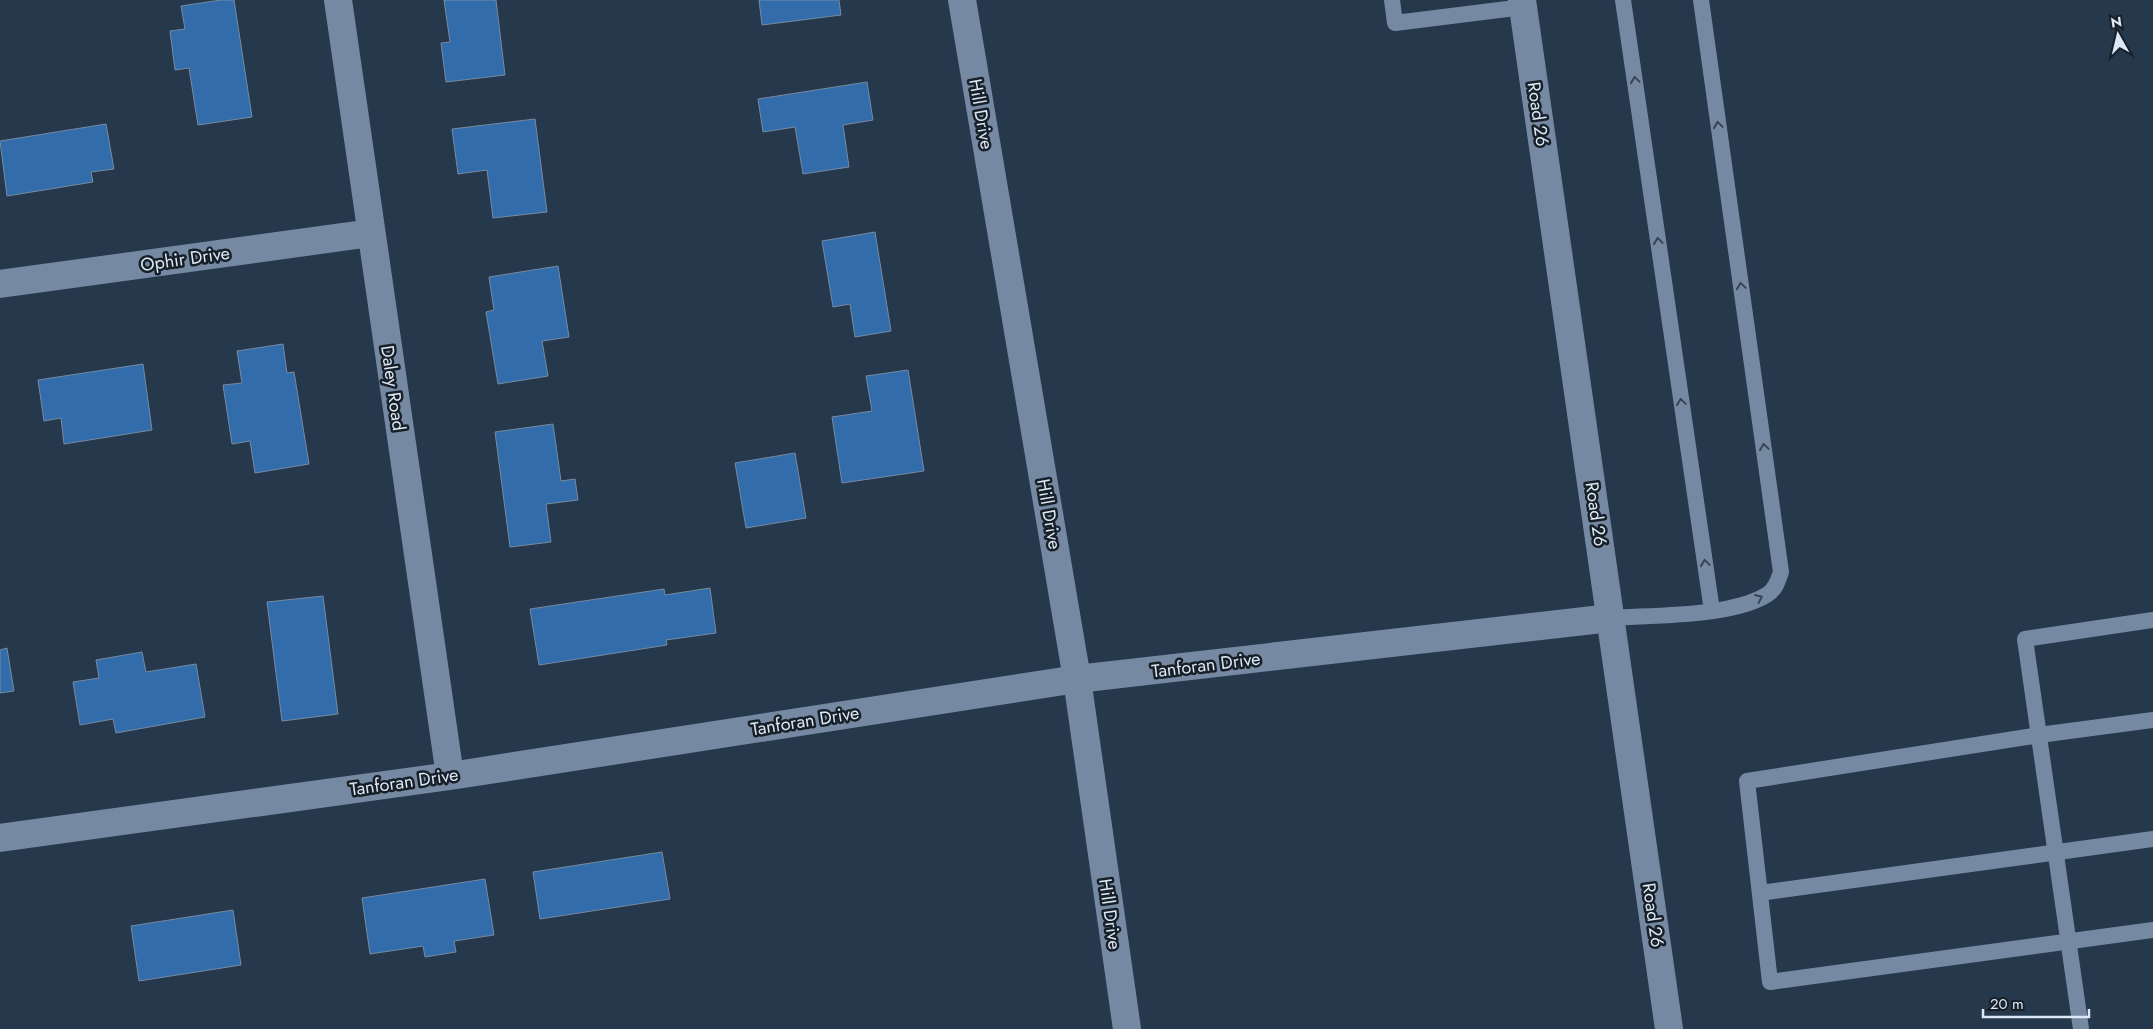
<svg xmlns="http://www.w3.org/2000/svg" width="2153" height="1029" font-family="Jost,sans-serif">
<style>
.building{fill:#326caa;stroke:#768ba2}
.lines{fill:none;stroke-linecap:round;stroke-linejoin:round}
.service{stroke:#758aa2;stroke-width:16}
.minor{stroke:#758aa2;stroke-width:28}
.tertiary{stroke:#758aa2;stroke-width:28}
.oneway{stroke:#384453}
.labels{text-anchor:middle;stroke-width:5;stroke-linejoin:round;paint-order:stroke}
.street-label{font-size:18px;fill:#dce8f5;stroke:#171f28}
</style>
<rect width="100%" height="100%" fill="#26384c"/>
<path class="building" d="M221,0H234L252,117L198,125L189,68L175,70L170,31L185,29L181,6Z
M444,0H496L505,75L446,82L441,43L450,42Z
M759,0H839L841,15L762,25Z
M867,82L873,120L843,125L849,167L803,174L795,127L763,132L758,99Z
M535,119L547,212L493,218L487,170L458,174L452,129Z
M106,124L114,169L91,172L93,182L7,196L0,141Z
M875,232L891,331L855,337L850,304L833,307L822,241Z
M558,266L569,337L542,341L548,376L498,384L486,312L494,310L489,277Z
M283,344L287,373L294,372L309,464L255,473L250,441L232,444L223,385L242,383L237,351Z
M143,364L152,430L64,444L61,418L44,421L38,380Z
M908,370L924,471L842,483L832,417L872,411L866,376Z
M553,424L561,481L575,479L578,500L546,504L551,542L510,547L495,432Z
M795,453L806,518L746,528L735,463Z
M710,588L716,633L666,640L667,645L539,665L530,609L664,589L665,595Z
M323,596L338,714L282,721L267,602Z
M7,648L14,691L0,693V650Z
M142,652L146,672L196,664L205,717L116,733L113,719L80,725L73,682L99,678L96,660Z
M662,852L670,899L540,919L533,872Z
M485,879L494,935L454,941L456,952L425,957L423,946L370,954L362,898Z
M233,910L241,965L139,981L131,926Z"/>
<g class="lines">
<path class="service" d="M1392,0L1395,23L1523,7
M1623,0L1712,611
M1611,618C1653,615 1733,617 1768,594C1776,589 1778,580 1781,572L1701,0
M2153,720L2039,735L1747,781L1770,982L2153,930
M1760,893L2153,839
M2081,1029L2025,639L2153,620"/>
<path class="minor" d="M338,0L450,776
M962,0L1077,679L1127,1029
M0,284L371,233
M0,838L450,776L1077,679L1611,618"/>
<path class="tertiary" d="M1522,0L1669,1029"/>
</g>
<defs><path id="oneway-chevron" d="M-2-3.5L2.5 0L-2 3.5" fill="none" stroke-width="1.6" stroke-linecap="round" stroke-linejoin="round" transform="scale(1.25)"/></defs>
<g class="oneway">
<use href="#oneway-chevron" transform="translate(1635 80) rotate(-98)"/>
<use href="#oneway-chevron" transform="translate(1718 125) rotate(-98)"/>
<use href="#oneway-chevron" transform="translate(1658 241) rotate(-98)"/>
<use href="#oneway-chevron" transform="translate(1741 286) rotate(-98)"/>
<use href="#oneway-chevron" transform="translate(1681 402) rotate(-98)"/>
<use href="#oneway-chevron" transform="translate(1764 447) rotate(-98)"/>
<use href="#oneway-chevron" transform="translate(1705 563) rotate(-98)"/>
<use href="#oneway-chevron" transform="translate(1759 598) rotate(-24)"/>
</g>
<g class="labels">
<g class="street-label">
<text transform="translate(981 114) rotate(80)" y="6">Hill Drive</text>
<text transform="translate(1538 114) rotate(82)" y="6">Road 26</text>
<text transform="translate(185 259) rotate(-8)" y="6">Ophir Drive</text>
<text transform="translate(393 388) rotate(82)" y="6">Daley Road</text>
<text transform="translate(1049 514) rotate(80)" y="6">Hill Drive</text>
<text transform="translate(1596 514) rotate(82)" y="6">Road 26</text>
<text transform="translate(1206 665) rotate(-7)" y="6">Tanforan Drive</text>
<text transform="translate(805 721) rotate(-9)" y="6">Tanforan Drive</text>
<text transform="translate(404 782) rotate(-8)" y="6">Tanforan Drive</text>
<text transform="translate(1110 914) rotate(82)" y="6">Hill Drive</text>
<text transform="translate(1653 915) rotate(82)" y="6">Road 26</text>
</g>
</g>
<g transform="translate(2118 35) rotate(352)" stroke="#171f28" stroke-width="4" paint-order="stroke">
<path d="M0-4L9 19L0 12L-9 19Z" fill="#dce8f5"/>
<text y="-8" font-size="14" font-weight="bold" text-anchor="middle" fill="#dce8f5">N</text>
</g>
<path d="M1983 1009v8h106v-8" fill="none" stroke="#dce8f5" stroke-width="2.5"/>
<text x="1990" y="1009" font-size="15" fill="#dce8f5" stroke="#171f28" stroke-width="4" paint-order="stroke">20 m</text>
</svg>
